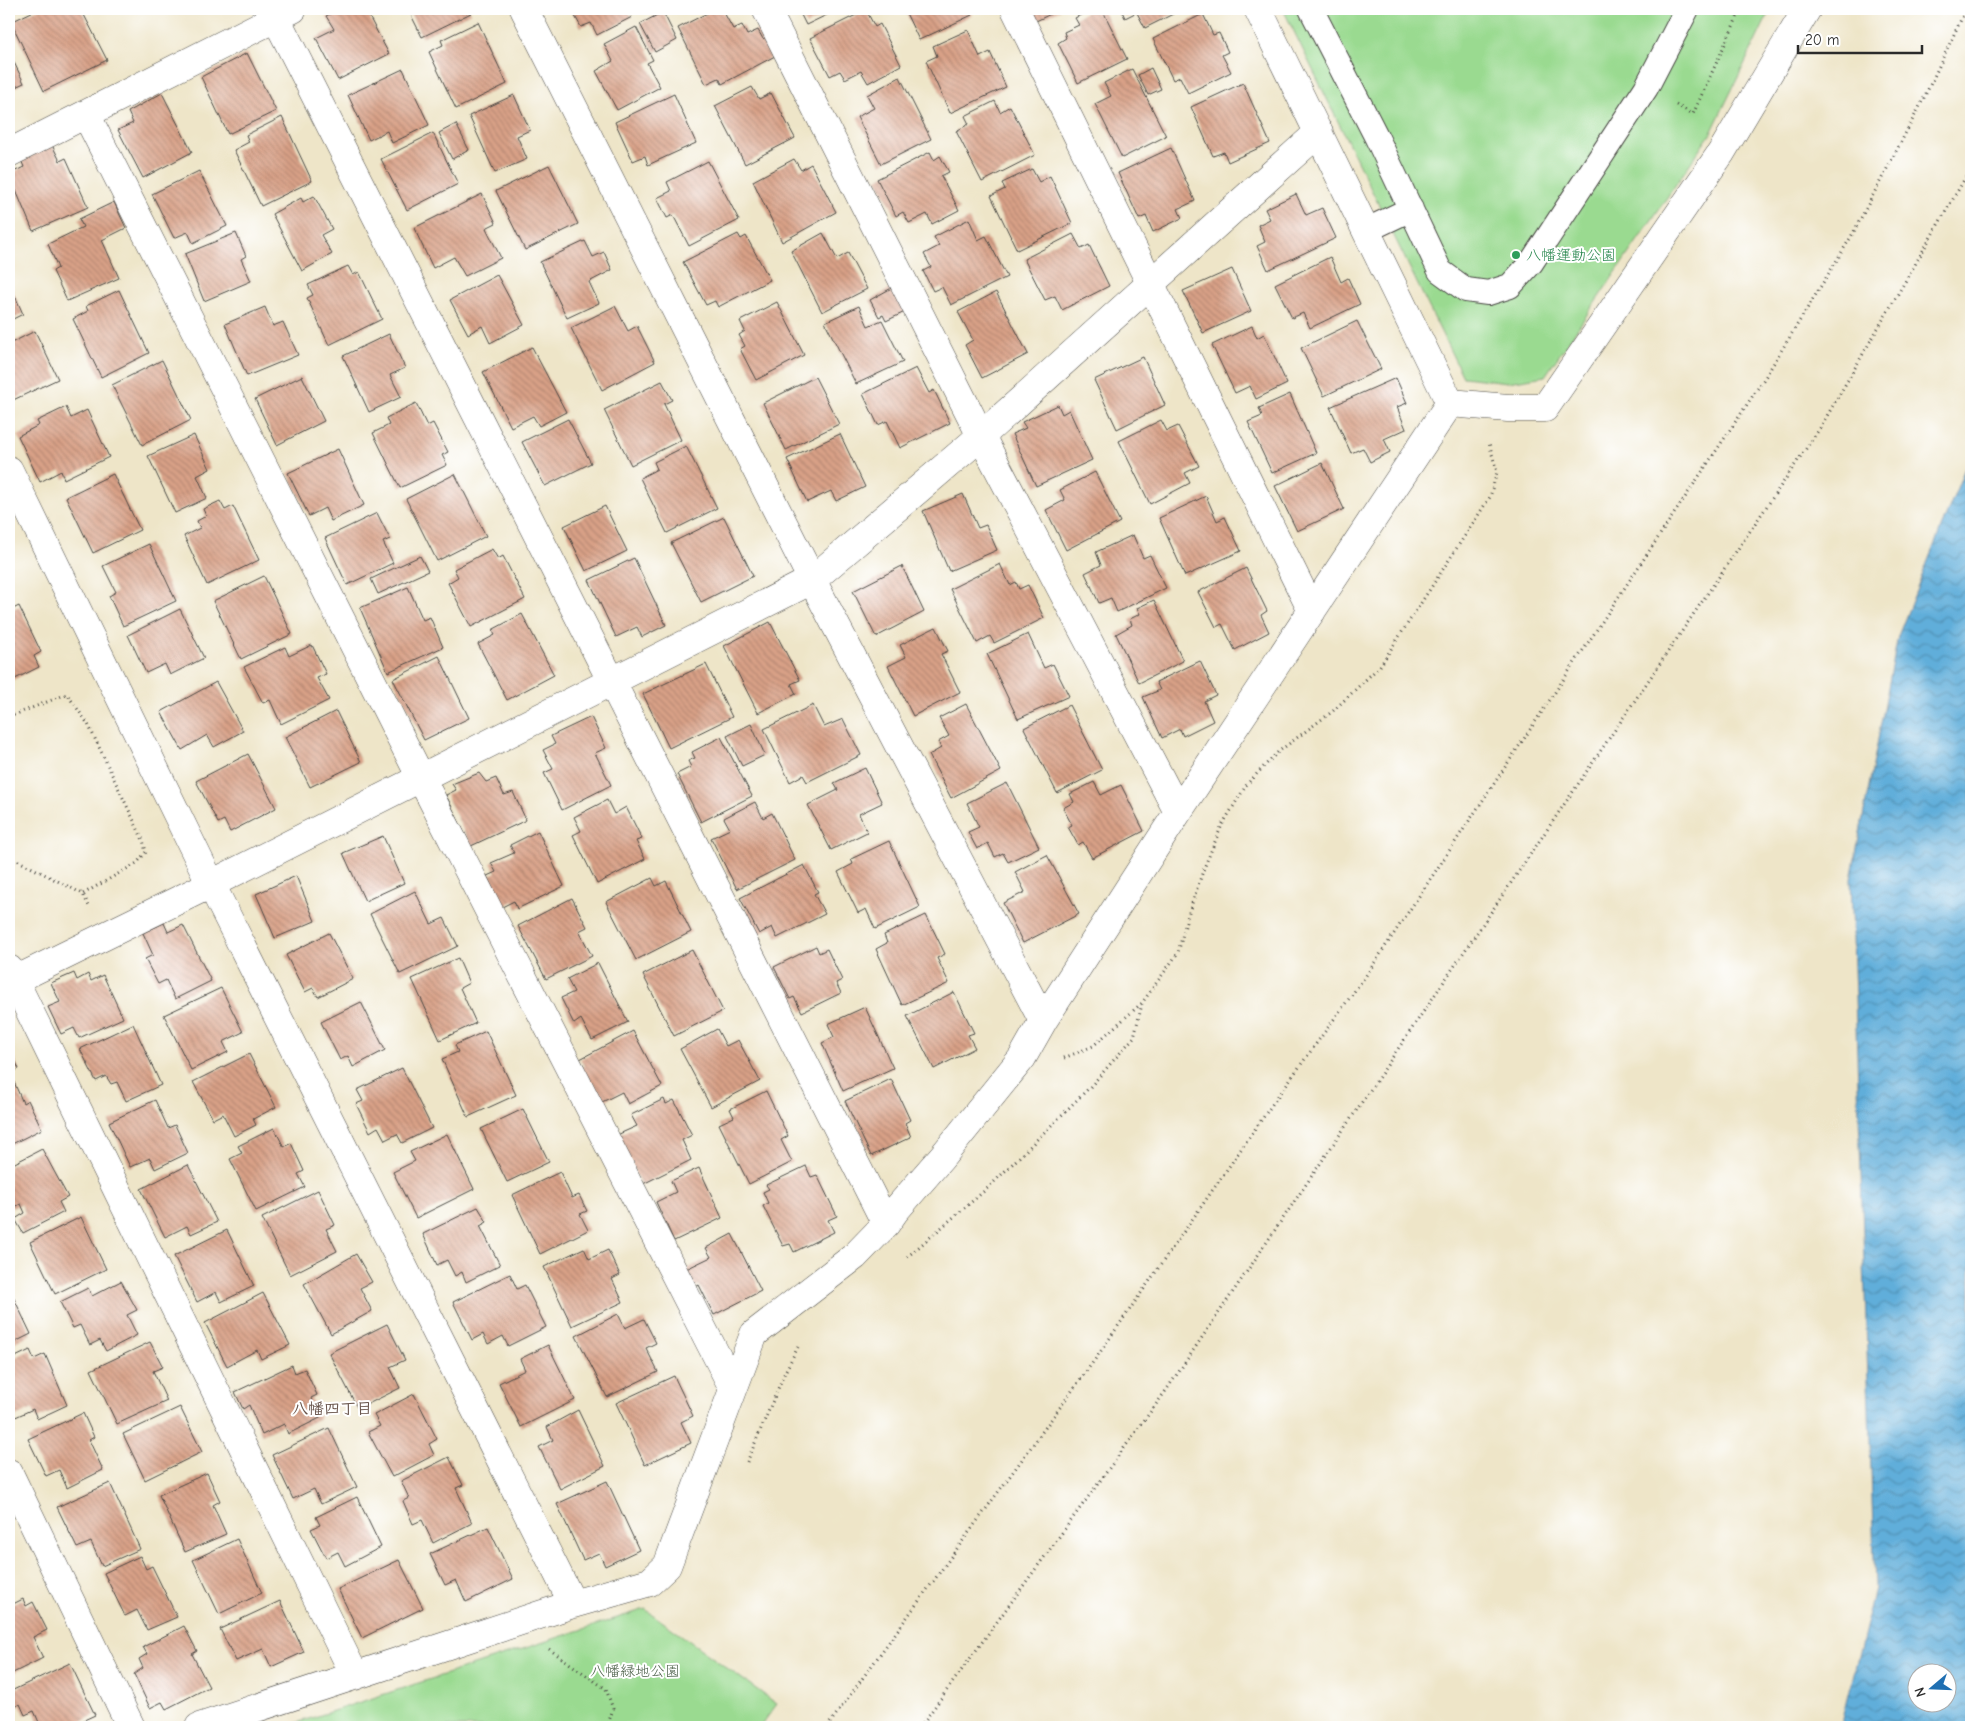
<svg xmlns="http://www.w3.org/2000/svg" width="1980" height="1736" font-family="'Comic Neue','Klee One',sans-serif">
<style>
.park{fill:#9ada90;stroke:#62825e}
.water{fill:url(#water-waves);stroke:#466c82;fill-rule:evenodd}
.building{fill:url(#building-back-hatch)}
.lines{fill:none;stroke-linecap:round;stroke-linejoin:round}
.service-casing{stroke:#484743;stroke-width:26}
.minor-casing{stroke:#484743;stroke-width:29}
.path{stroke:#484743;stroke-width:3;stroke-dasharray:1 4;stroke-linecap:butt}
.service{stroke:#fff;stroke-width:24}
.minor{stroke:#fff;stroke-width:28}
.leisure-dot{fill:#2e9e5b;stroke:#fff;stroke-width:2}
.labels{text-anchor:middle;stroke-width:4;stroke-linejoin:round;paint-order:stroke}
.leisure-label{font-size:15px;fill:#27864d;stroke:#fff;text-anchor:start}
.park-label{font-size:15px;fill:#4c6049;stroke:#fff}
.neighbourhood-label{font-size:16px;font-weight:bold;fill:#68544b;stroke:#fff}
</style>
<defs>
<pattern id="water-waves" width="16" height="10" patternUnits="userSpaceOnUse" patternTransform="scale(1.25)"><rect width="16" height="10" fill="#60aeda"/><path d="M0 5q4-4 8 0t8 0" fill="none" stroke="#4f8eb1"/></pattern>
<pattern id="building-back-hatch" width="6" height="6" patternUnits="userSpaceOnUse" patternTransform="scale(1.25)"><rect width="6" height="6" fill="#d9a187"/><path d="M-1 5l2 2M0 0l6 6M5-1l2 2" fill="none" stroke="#b0836f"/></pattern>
</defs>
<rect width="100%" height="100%" fill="#fff"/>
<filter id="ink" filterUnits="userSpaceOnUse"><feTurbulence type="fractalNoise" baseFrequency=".02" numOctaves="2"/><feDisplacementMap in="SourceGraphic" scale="10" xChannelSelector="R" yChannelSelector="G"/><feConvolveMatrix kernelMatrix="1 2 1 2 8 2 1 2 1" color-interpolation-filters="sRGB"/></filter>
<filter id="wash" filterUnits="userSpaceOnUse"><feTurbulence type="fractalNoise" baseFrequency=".0096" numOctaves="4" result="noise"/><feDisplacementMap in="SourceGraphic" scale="20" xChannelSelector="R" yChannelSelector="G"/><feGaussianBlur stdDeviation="1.12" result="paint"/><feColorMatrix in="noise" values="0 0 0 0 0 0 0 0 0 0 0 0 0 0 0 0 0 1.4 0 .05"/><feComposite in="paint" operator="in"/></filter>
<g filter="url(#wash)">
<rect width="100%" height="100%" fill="#eee5c8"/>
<path class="park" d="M1283,9H1771L1711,133L1545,376L1508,382L1463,377Z
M645,1609L777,1704L760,1727H284Z"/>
<path class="water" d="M1971,453V1727H1837L1842,1722L1875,1588L1851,879L1898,636ZM1918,1674H1948V1704H1918Z"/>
<g id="blocks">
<path class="building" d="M38,9H81L107,60L44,91L11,22Z
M339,9H365L389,54L338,80L316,38L334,29L326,16Z
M408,9H469L471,13L422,37Z
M571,9H627L632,17L597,35L591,23L581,27Z
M715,9H722L733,29L742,25L747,35L758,30L763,39L766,37L775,56L722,84L719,78L706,84L678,28Z
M798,9H839L806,25Z
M904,9H969L972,15L919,40Z
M1030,9H1061L1036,21Z
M1092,9H1102L1127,59L1078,83L1058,43L1066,38L1064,32L1079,25L1075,18Z
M1121,9H1133L1135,13L1125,18Z
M1135,9H1183L1145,28Z
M866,10L875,27L880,24L901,65L868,83L861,71L845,79L840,71L830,76L810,38Z
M663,12L677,40L655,52L640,24Z
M1203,14L1213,35L1219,33L1228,52L1222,55L1231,72L1188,93L1180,77L1173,80L1153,39Z
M478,22L507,84L456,109L429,52L443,45L441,40Z
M636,27L653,60L647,63L660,87L617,110L596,71L613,61L604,44Z
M968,30L980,57L990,52L1006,87L950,113L926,61L937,56L933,46Z
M9,52L24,83L9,90Z
M247,53L276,111L228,134L201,77Z
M1151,68L1161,89L1148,95L1138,75Z
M403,69L429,125L392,143L387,131L369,140L348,95Z
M1132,69L1166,136L1122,158L1095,104L1111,96L1104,83Z
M900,77L931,139L881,164L857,117L874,108L867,95Z
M1243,83L1270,143L1228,162L1224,152L1213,156L1191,107Z
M752,87L759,99L771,93L795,138L745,164L715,106Z
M162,93L192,152L143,178L118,130L133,123L128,112Z
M674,94L696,143L648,165L645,156L633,161L615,122Z
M514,95L530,130L517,136L527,159L495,173L469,116Z
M995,101L1000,112L1010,106L1035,155L982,182L956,131L969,124L965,116Z
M282,117L312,181L261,206L234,150L249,142L246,135Z
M456,124L469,150L452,159L439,133Z
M433,133L458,184L407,210L381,159Z
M52,145L60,161L66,158L88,207L33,231L9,174L24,167L21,160Z
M1171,148L1195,201L1178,209L1182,218L1153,232L1146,216L1139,219L1118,173Z
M930,152L934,160L940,156L949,172L941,176L959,210L932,224L927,214L909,223L903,212L896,216L877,179Z
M794,159L801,170L811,164L836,212L782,242L753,181Z
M708,161L739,220L689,246L673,215L667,218L657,198L671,191L667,182Z
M549,165L578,224L525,250L496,191Z
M1032,169L1039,182L1050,176L1072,223L1017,250L991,196L1005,189L1002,183Z
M199,171L227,226L193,243L188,232L174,238L152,194Z
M482,194L496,223L486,228L501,258L465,276L454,257L433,268L414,228Z
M1296,194L1306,215L1322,208L1336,238L1268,270L1257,246L1265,242L1258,225L1270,219L1265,209Z
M314,196L332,229L321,235L332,254L302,271L272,214L301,198L303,202Z
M114,202L126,228L102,240L119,278L67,301L53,271L58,268L48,244L83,227L79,219Z
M969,219L978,240L986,236L1007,277L951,305L942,287L933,291L923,271L931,267L924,254L939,246L934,237Z
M236,233L246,256L241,259L251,281L204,301L185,254Z
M823,233L837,259L848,253L867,289L822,312L791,251Z
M738,234L741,239L746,236L770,280L718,307L715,301L706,305L683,262Z
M1073,234L1081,249L1089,245L1109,286L1062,310L1055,296L1045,300L1024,259Z
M585,241L593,257L604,252L612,270L589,282L599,303L567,318L540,262Z
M1330,257L1341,282L1348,278L1360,304L1310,328L1303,313L1292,318L1275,284Z
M348,266L353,275L359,272L382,319L329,345L307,298L313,295L308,285Z
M1232,269L1251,311L1203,333L1183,291Z
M497,275L524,325L490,343L482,326L468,334L450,300Z
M9,282L23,314L9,321Z
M897,285L909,310L886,321L883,315L879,317L870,300Z
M119,290L149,353L101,377L73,319L88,311L86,306Z
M996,292L1028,354L982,378L965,345L973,340L958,312Z
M777,302L804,355L756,380L740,349L745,346L739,335L745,331L740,321Z
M615,306L628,331L637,326L655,362L602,390L571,328Z
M859,306L868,326L882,320L903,362L856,384L825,322Z
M265,307L273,326L283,322L298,355L247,376L225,324Z
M1357,321L1381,369L1324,396L1301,348Z
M1252,326L1257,338L1264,334L1287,384L1256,399L1250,386L1235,393L1212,345Z
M35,331L58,379L11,401L9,397V344Z
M389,334L405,368L390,375L401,397L369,412L343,356Z
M532,347L566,412L539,426L533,416L511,427L483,372Z
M1143,357L1165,405L1117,429L1094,380Z
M162,360L191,420L142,445L112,385Z
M916,368L929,393L934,390L950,423L900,448L887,421L878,425L863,394Z
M302,376L324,421L277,445L255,399Z
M815,377L839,424L786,450L763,403Z
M1396,378L1407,403L1397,407L1406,429L1384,439L1390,452L1370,462L1363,448L1351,453L1330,407Z
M662,381L672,400L664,404L681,440L631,465L604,410Z
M1290,394L1316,453L1272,473L1248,422L1262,416L1259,408Z
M416,403L427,426L433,423L448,452L442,455L447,465L400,488L373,433L389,425L386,418Z
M1058,405L1062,414L1069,410L1092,460L1036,486L1012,434L1026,428L1022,422Z
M66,407L71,418L87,410L109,457L64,479L61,471L40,482L18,436L39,425L37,421Z
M568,419L591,463L545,486L522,442Z
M1161,420L1167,431L1178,426L1199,466L1185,473L1190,483L1150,504L1119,441Z
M840,434L865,487L836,501L831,491L807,502L787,459Z
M194,435L210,469L197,476L207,498L175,513L148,456Z
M686,446L717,508L667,533L640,478L657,469L654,462Z
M338,449L364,505L331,521L325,508L309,516L288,473Z
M1322,463L1344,509L1297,531L1275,486Z
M1095,472L1120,522L1066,550L1046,510L1065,500L1060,490Z
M113,474L140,530L93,553L66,497Z
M455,474L486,536L437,561L406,499Z
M963,494L978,528L986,525L997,550L949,571L923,511Z
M1206,496L1217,521L1225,517L1241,551L1185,576L1159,518Z
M220,501L225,510L233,506L259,560L207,585L184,536L200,528L197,521L206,516L203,509Z
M605,506L627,551L586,571L564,526Z
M377,513L390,539L383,542L393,563L347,585L325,538Z
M724,517L753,576L701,602L671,543Z
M1133,535L1143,558L1150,555L1166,588L1117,612L1111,598L1099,603L1085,573L1101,565L1096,552Z
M149,544L176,601L123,626L109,596L116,592L103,566Z
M492,549L498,559L503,556L525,599L471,627L448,583L458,577L454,569Z
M420,556L428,571L378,594L371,579Z
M634,558L666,625L642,637L637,627L616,637L589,580Z
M1000,564L1010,585L1016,582L1019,589L1028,585L1044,618L994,643L990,636L977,643L950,589Z
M902,566L924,612L876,637L853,591Z
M1246,568L1267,611L1261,615L1269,632L1235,650L1222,624L1216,627L1198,592Z
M264,576L292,634L241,659L213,601Z
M408,587L423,620L430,617L443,647L388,672L360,608Z
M1154,600L1183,661L1139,683L1116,634L1132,625L1130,619L1140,614L1137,608Z
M19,606L41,652L34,656L39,667L9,682V611Z
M180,609L204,658L170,675L165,664L146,673L128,635Z
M522,614L554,675L507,700L478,644L495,635L492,630Z
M770,622L800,680L791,684L796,694L758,713L724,646Z
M936,627L948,651L941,654L960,692L913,716L888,666L906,657L900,645Z
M1028,634L1044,668L1053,664L1069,696L1018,719L987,654Z
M312,645L326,674L317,678L329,700L281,724L270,700L263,703L244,667L285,647L289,656Z
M439,656L469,718L424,740L393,679Z
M1200,661L1216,695L1204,701L1213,721L1183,736L1180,729L1162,738L1143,697L1160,690L1156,682Z
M706,664L732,717L669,748L643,694Z
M216,682L243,731L214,747L207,735L182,750L161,712Z
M966,704L1001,771L951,798L929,755L941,748L938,742L949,736L939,718Z
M813,705L824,727L843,719L861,755L807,782L803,775L790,782L764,729Z
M1069,705L1102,770L1057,793L1024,728Z
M336,711L361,762L310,787L285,737Z
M591,717L606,748L595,753L611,785L562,810L544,773L553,769L543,750L555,744L551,736Z
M751,724L765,755L742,766L727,736Z
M721,737L752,796L701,822L677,774L691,767L688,761L695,758L692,752Z
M248,754L276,808L230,832L224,820L218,823L196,781Z
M865,768L882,803L859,814L867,832L831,850L808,805L838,790L834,783Z
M479,773L486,782L496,778L504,795L513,792L526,820L471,846L446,795L456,790L452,784Z
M1094,782L1101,795L1121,785L1144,831L1092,858L1083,842L1078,845L1068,827L1072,825L1063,808L1074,802L1070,794Z
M1007,783L1039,847L1008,862L1003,853L995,857L988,843L977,849L968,832L979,827L967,803Z
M607,800L614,814L626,807L642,839L636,841L645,859L597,884L573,835L581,831L574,817Z
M755,802L763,818L772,813L795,860L737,889L711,838L730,829L724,818Z
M538,831L564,886L517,909L514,901L502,907L487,876L496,872L491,863L514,853L510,845Z
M383,836L404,883L365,901L343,853Z
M889,841L920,907L875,929L866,909L858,913L838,872L853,864L851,859Z
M1047,855L1079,914L1023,943L1003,903L1025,892L1015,872Z
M804,865L818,892L814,894L825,914L777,938L772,927L759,934L740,898Z
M296,876L315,921L275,938L256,894Z
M652,878L656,886L666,881L691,932L636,960L606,902Z
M415,891L431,924L444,918L458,946L400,974L370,914Z
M572,898L587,927L579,931L592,956L546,979L518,926Z
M926,915L945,954L937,958L949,983L902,1005L876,949L887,943L884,935Z
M164,923L168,932L183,925L211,981L175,999L166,980L158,984L145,959L153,955L143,933Z
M329,933L353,979L318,997L313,988L305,992L286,955Z
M816,946L819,953L827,949L842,980L836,983L841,993L802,1012L794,997L790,999L774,967Z
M692,950L723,1011L674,1036L643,975Z
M458,958L469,983L460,988L476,1023L440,1040L412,979Z
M598,963L628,1022L592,1040L581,1019L574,1024L561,998L574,992L567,979Z
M74,973L77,980L88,974L91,981L103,975L123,1018L79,1038L74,1028L61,1034L48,1007L60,1002L51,983Z
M221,988L243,1032L223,1042L228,1052L191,1070L164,1015Z
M954,992L974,1033L968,1035L975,1048L934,1069L907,1016Z
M361,1002L385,1050L353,1067L348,1056L340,1060L321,1022Z
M865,1007L893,1068L843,1091L822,1043L834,1037L828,1024Z
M133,1024L161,1085L126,1101L117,1082L111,1084L106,1076L96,1081L80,1049Z
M717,1029L726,1046L738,1040L760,1081L711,1107L680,1049Z
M486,1031L516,1095L468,1117L442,1059L458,1052L455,1045Z
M633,1031L662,1086L628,1104L622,1092L602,1102L595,1088L578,1069L584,1066L580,1059Z
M9,1047L19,1069L9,1074Z
M249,1054L276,1107L253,1119L256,1125L234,1136L223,1114L213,1119L193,1082Z
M402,1068L432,1128L402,1143L397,1134L385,1140L378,1127L370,1132L356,1104L363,1101L357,1090Z
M891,1079L910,1120L905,1123L911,1137L871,1156L845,1101Z
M14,1082L23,1103L28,1100L42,1129L10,1145L9,1084Z
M766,1091L788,1136L781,1140L792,1162L749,1184L719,1124L734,1117L730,1109Z
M664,1099L666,1104L674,1100L692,1135L682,1140L691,1160L641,1185L617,1135L637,1126L631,1115Z
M155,1100L168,1128L175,1125L188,1153L155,1169L150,1158L130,1167L109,1122Z
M523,1109L549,1162L507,1182L481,1129Z
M274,1128L284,1147L291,1143L304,1171L298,1174L305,1187L256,1211L230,1159L242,1153L238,1146Z
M447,1134L474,1189L416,1218L393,1172L415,1161L410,1152Z
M42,1149L68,1197L59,1202L64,1212L23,1233L15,1219L25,1213L21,1204L12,1208L9,1202V1166Z
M188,1165L217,1222L191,1234L187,1226L165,1237L141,1189Z
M806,1166L811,1177L817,1175L837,1216L828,1220L834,1232L794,1252L790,1244L783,1246L763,1206L768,1203L763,1192L769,1189L766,1185Z
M699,1168L722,1218L674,1241L656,1202L676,1192L671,1181Z
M560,1172L572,1198L579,1195L587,1211L580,1214L588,1230L540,1254L512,1195Z
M318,1190L335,1225L326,1229L337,1251L290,1275L262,1218Z
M478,1207L487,1222L480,1226L500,1265L466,1282L462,1272L455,1276L447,1260L437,1265L423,1234Z
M81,1217L106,1269L55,1294L30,1242Z
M227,1230L254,1286L221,1302L216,1292L197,1302L174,1256Z
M732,1234L761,1291L714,1315L699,1285L689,1291L680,1272L711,1257L706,1248Z
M584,1248L589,1259L608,1250L620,1275L612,1279L623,1302L572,1326L544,1267Z
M356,1254L372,1282L360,1288L372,1311L331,1334L304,1284Z
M510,1274L517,1289L525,1285L546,1327L508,1346L503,1336L488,1344L483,1334L472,1340L453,1302Z
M121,1281L137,1310L127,1315L137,1335L106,1351L100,1340L90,1345L80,1325L73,1328L60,1302L88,1288L92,1296Z
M9,1288L31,1334L9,1345Z
M263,1293L290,1345L261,1359L257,1350L227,1366L205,1323Z
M618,1314L625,1328L644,1319L656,1343L646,1348L658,1372L607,1397L576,1336Z
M387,1324L405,1360L390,1367L400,1388L358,1409L329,1353Z
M150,1342L163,1367L153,1371L167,1401L117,1424L91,1370Z
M548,1345L575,1400L521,1427L499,1383L525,1370L520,1359Z
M30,1350L34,1359L45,1354L67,1405L37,1419L33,1409L9,1420V1360Z
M292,1365L295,1373L305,1369L317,1395L311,1398L320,1418L288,1434L284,1424L262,1435L249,1405L243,1409L235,1392Z
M674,1376L693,1416L681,1422L691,1443L645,1465L616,1403Z
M414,1394L437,1439L429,1444L434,1455L392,1477L368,1432L380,1426L374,1415Z
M180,1407L202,1452L145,1480L123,1434Z
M578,1410L605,1466L560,1489L539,1447L553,1440L547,1427Z
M83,1413L94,1437L89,1440L103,1470L67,1488L59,1470L46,1476L28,1439Z
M329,1428L357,1487L321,1504L314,1489L293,1499L272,1455Z
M449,1457L463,1485L456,1488L472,1523L433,1543L422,1520L413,1524L403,1501L409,1498L401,1481Z
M207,1473L220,1501L213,1505L226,1534L185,1552L159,1495Z
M607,1481L639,1550L605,1566L599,1553L583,1560L557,1504Z
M110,1483L140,1549L102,1566L91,1542L77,1548L57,1507Z
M357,1497L381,1547L345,1566L338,1552L326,1558L311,1529L320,1525L316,1517Z
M488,1527L513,1579L466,1602L456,1580L445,1585L430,1554Z
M237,1539L262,1593L219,1614L193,1560Z
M140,1556L146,1569L152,1566L177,1617L147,1630L137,1610L125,1616L104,1573Z
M399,1560L423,1608L362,1638L338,1589Z
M23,1599L26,1606L33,1602L47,1630L33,1637L43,1658L9,1675V1606Z
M280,1601L304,1652L271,1667L263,1649L236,1661L220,1629Z
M184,1626L197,1651L192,1654L209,1687L166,1709L162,1702L150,1708L134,1674L143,1668L139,1659L147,1654L143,1647Z
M70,1663L95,1715L69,1727H41L34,1711L25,1715L20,1704L12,1708L9,1701V1692Z"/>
</g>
</g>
<g filter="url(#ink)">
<use href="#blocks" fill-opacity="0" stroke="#484743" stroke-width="1"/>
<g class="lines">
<g class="service-casing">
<path id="service" d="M1311,9L1377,138L1440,271L1466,290L1488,293L1510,286L1531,263L1646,88L1687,9
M1367,230L1411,209"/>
</g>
<g class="minor-casing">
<path id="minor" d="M524,9L812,580L1043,1021
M766,9L981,436L1178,812
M1015,9L1312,611
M276,18L886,1224
M86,114L421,778L733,1388
M9,153L293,9
M1450,403L1508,408H1545L1721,153L1807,9
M9,470L211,884L573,1604
M9,969L355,1676
M9,983L211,884L812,580L981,436L1319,132
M9,1473L131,1727
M199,1727L573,1604L650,1582L667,1566L754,1334L855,1256L886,1224L895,1211L942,1157L1022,1058L1043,1021L1178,812L1450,403L1258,9"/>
</g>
<path class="path" d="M1676,105L1693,114L1741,9
M9,717L67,694L88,724L143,840L146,852L137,863L83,894
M9,856L83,894L89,906
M1064,1058L1093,1046L1142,1003L1178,953L1187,918L1204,868L1222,825L1247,784L1278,752L1333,711L1380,666L1490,497L1497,472L1489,443
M907,1257L990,1186L1090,1087L1134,1037L1142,1004
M747,1462L785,1372L798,1347
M549,1649L606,1689L613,1709L607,1727
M827,1727L1096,1358L1278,1096L1367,974L1764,379L1851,237L1923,100L1966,9
M920,1727L1165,1392L1820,428L1971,168"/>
<use href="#service" class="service"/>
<use href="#minor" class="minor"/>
</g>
</g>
<circle class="leisure-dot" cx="1516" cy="255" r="5"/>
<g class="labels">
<g class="leisure-label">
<text x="1526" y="260">八幡運動公園</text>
</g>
<g class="park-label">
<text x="635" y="1676">八幡緑地公園</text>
</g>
<g class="neighbourhood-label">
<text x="332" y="1414">八幡四丁目</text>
</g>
</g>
<rect width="1980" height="1736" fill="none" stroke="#fff" stroke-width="30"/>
<g transform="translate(1932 1688) rotate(251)"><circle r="24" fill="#ffffff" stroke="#aaaaaa"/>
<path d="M0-4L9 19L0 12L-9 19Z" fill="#1f6fb2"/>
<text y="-8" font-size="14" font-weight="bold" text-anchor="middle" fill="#2b2b2b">N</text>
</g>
<path d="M1798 45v8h124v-8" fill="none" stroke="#2b2b2b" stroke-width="2.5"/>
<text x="1805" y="45" font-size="15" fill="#2b2b2b" stroke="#ffffff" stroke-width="4" paint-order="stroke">20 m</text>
</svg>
